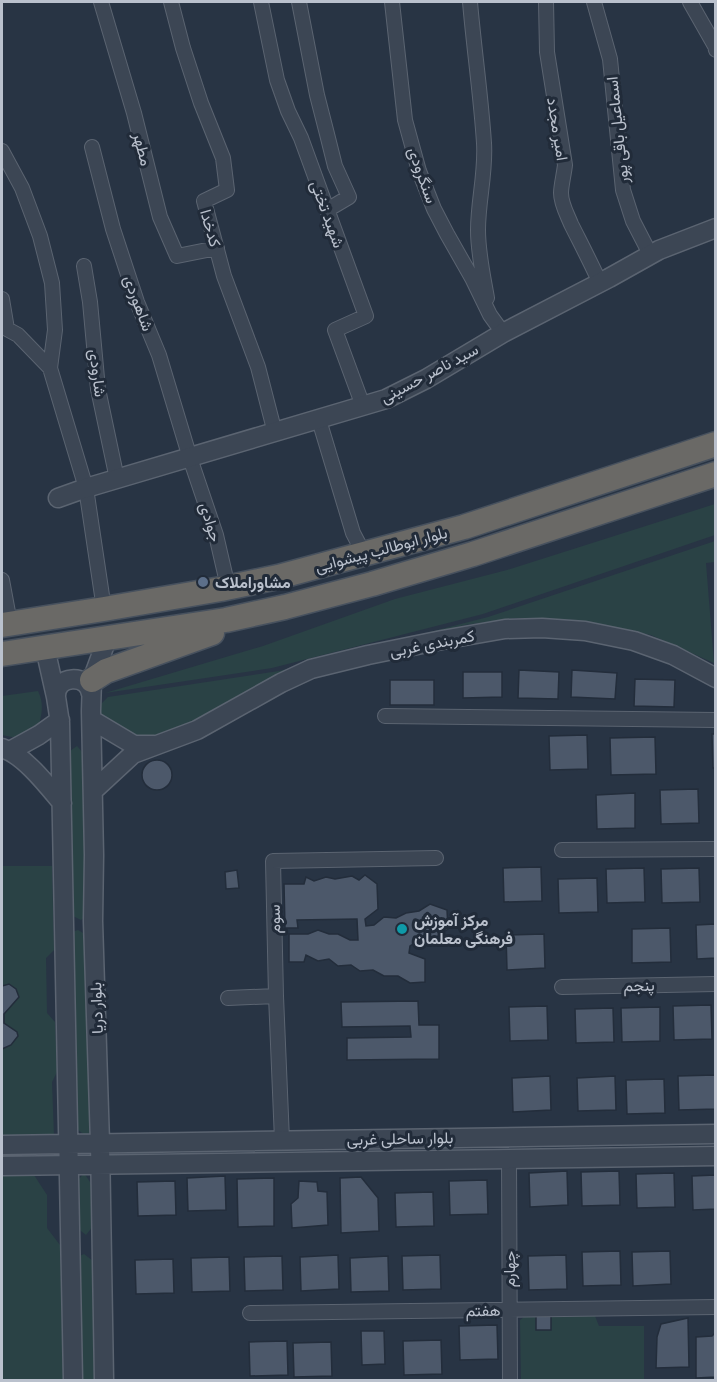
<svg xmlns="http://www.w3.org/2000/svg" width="717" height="1382" font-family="'Exo 2',Vazirmatn,sans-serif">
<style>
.green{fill:#2a4245}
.building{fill:#4c586a;stroke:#232d3b;stroke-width:1.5}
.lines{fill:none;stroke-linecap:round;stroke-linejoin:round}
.minor-casing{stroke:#5b6471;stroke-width:16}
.tertiary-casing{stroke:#5b6471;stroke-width:21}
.trunk-casing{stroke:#47515e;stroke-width:27}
.minor{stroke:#3c4654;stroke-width:14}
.tertiary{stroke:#3c4654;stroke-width:18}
.trunk{stroke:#6a6966;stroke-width:24}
.service-dot{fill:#5c6f8a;stroke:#212b39;stroke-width:2}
.culture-dot{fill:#0f9aa8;stroke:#212b39;stroke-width:2}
.labels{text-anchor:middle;stroke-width:6;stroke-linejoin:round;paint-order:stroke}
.street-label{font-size:16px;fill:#bac1cd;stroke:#212b39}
.poi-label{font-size:16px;font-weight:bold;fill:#bac1cd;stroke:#212b39;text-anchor:start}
</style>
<rect width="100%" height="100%" fill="#283444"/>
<path class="green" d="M715,504V535L483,614L272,668L105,693L263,646L395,599L507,570Z
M715,541V562L706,563L714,663L651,635L573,620L516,618L465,625L279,673L272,684L197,725L159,738L135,740L99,719V706L108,697L279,671L488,617Z
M38,691C44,703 42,713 39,725L17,738L2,735V696Z
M77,746L84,754L88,915L81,920L71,915L67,753Z
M2,866H52L54,950L46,958L47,1013L55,1022L57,1072L52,1082L54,1136L2,1137Z
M78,930L88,936L93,1129L86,1136L77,1129L69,933Z
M84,1173L92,1185L94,1225L86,1235L76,1227L75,1184Z
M2,1174L34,1175L47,1195V1228L63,1249L64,1380H2Z
M84,1254L93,1261L96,1380H78L75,1258Z
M528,1314L595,1316L599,1326H644V1380H521L520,1320Z"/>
<path class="building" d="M519,670L559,672L558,699L518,698Z
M572,670L617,673L615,699L571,697Z
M463,672H502V697L463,698Z
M635,679L675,680L674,707L634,706Z
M390,680H434V705H390Z
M712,734H716V768H713Z
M587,735L588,769L550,770L549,736Z
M655,737L656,774L611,775L610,738Z
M142 775a15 15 0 1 1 30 0a15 15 0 1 1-30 0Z
M698,789L699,823L661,824L660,790Z
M635,793V828L597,829L596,795Z
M541,867L542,901L504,902L503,868Z
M644,868L645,902L607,903L606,869Z
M699,868L700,902L662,903L661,869Z
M237,870L239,888L226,889L225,872Z
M365,875L377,884L378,909L365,919L366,926L374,925L384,917L396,918L406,913L419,911L430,904L447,910L448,929L431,941L420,940L410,946L409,953L425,959V982L410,983L398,976H384L373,970L360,971L351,965L338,966L329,959L318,961L306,955L304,962H289V934H308L318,930L329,934H338L350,940H358L357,919L297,920L298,928H285L284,884H304L306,877L314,881L326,877L335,879L352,876L359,880Z
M597,878L598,912L559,913L558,879Z
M716,924V958L697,959L696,925Z
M670,928L671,962L632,963V929Z
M544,934L545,968L507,970L506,935Z
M9,984L16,989L19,997L4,1014V1023L17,1032L18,1036L11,1045L2,1049V986Z
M418,1001L419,1025H439V1059L347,1060V1038L411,1037L410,1026L342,1027L341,1002Z
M711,1005L712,1039L674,1040L673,1006Z
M547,1006L548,1040L510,1041L509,1007Z
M660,1007V1041L622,1042L621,1008Z
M613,1008L614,1042L576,1043L575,1009Z
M716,1075V1109L679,1110L678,1076Z
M550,1076L551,1110L513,1112L512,1078Z
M615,1076L616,1110L578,1111L577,1078Z
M664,1079L665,1113L627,1114L626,1080Z
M567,1171L568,1205L530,1207L529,1173Z
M619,1171L620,1205L582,1206L581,1172Z
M674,1173L675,1207L637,1208L636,1174Z
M716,1175V1209L693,1210L692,1176Z
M225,1176L226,1210L188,1211L187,1178Z
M361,1177L378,1198L379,1231L341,1233L340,1178Z
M274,1178V1226L238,1227L237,1179Z
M487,1180L488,1214L450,1215L449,1181Z
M175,1181L176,1215L138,1216L137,1182Z
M299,1181L317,1182L318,1191L327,1192L328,1225L292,1228L291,1204L298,1198Z
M433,1192L434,1226L396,1227L395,1193Z
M620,1251L621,1285L583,1286L582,1252Z
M670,1251L671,1284L633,1286L632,1252Z
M338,1255L339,1289L301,1291L300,1257Z
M440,1255L441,1289L403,1290L402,1256Z
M566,1255L567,1289L529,1290L528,1256Z
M282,1256L283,1290L245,1291L244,1257Z
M388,1256L389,1291L351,1292L350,1258Z
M229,1257L230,1291L192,1292L191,1258Z
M173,1259L174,1293L136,1294L135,1260Z
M536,1315H551V1330H536Z
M688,1318L689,1367L656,1368L657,1337L661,1324Z
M497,1325L498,1359L460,1360L459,1326Z
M361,1331H384L385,1364L362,1365Z
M716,1332V1377L696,1378V1337L712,1336Z
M441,1340L442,1374L404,1375L403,1341Z
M287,1341L288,1375L250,1376L249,1342Z
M331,1342L332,1376L294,1377L293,1343Z"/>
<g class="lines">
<g class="minor-casing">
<path id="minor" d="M101,2L134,113L160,217L177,256L217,248
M171,2L183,48L201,103L223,158L227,190L204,201L224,276L258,367L275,433
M261,2L277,80L288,111L301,138L366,316L335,330L363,406
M299,2L317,95L327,134L335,166L349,197L327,210
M392,2L405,120L419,171L434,209L447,234L472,278L490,315L503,333
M470,2C474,49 481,96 484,143C486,172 478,201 478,230C478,253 483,275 487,298
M546,2L547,52L565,165C564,174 561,186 561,193C561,204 567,214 571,224C581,244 591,263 600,283
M594,2L610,59L623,190L633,221L650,254
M690,2L715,46L716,50
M92,147L113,229L137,302L159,355L190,458L216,535L228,587
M2,151L22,188L40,236L52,283L55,330L50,368L86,488L104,609
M84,266L90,302L98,389L117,479
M2,299L7,329L18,335L50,368
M319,420L353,533L364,554
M2,580L10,623
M385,716L716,720
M562,850L716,849
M562,987L716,984
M228,998L276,996
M282,1140L276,996L273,861L436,858
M509,1158L510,1380
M250,1313L716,1307"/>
</g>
<g class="tertiary-casing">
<path id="tertiary" d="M58,498L86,488L386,399L426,379L503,333L609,278L659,250L716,228
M45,648L56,697L60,723L73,1380
M56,697C55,675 88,673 91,694
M92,720L134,745H154
M2,748C24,755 47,785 62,803
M10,751L39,735L60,720
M93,791L133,754L197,730L281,683L311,669L368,655L442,640L505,629L542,628L585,631L634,641L673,655L716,678
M2,1145L716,1134
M2,1166L716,1156
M104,1380L100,1143L93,921L94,855L91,711L92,680L107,639"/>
</g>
<g class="trunk-casing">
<path id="trunk" d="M2,625L104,609L221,589L278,577L464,527L716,444
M2,654L226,620L285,607L372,584L473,554L716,474
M92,680L106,671L212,633"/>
</g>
<use href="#minor" class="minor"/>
<use href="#tertiary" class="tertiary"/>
<use href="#trunk" class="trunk"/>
</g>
<circle class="service-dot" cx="203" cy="582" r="6"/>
<circle class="culture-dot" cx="402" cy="929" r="6"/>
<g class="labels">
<g class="street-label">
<text transform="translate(558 129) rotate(81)" y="6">امیر مجدد</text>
<text transform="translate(617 130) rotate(-96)" y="6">اسماعیل باقی پور</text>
<text transform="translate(143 149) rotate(76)" y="6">مطهر</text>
<text transform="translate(423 175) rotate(71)" y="6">سنگرودی</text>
<text transform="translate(328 214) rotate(70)" y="6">شهید تختی</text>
<text transform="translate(211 228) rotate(74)" y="6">کدخدا</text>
<text transform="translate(139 303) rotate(70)" y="6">شاهوردی</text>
<text transform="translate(98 373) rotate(83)" y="6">شارودی</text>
<text transform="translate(429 373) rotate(-28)" y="6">سید ناصر حسینی</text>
<text transform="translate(211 522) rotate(73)" y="6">جوادی</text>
<text transform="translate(381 549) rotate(-15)" y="6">بلوار ابوطالب پیشوایی</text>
<text transform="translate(432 643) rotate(-11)" y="6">کمربندی غربی</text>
<text transform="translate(274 919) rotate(-91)" y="6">سوم</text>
<text transform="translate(639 985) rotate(-1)" y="6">پنجم</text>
<text transform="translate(96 1008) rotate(-92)" y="6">بلوار دریا</text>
<text transform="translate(400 1138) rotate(-1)" y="6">بلوار ساحلی غربی</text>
<text transform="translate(509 1269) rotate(-90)" y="6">چهارم</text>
<text transform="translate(483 1310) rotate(-1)" y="6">هفتم</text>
</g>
<g class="poi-label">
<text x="215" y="588">مشاوراملاک</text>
<text x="414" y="926">مرکز آموزش<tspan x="414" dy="18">فرهنگی معلمان</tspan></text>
</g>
</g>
<rect width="717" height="1382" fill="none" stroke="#bac1cd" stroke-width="6"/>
</svg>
